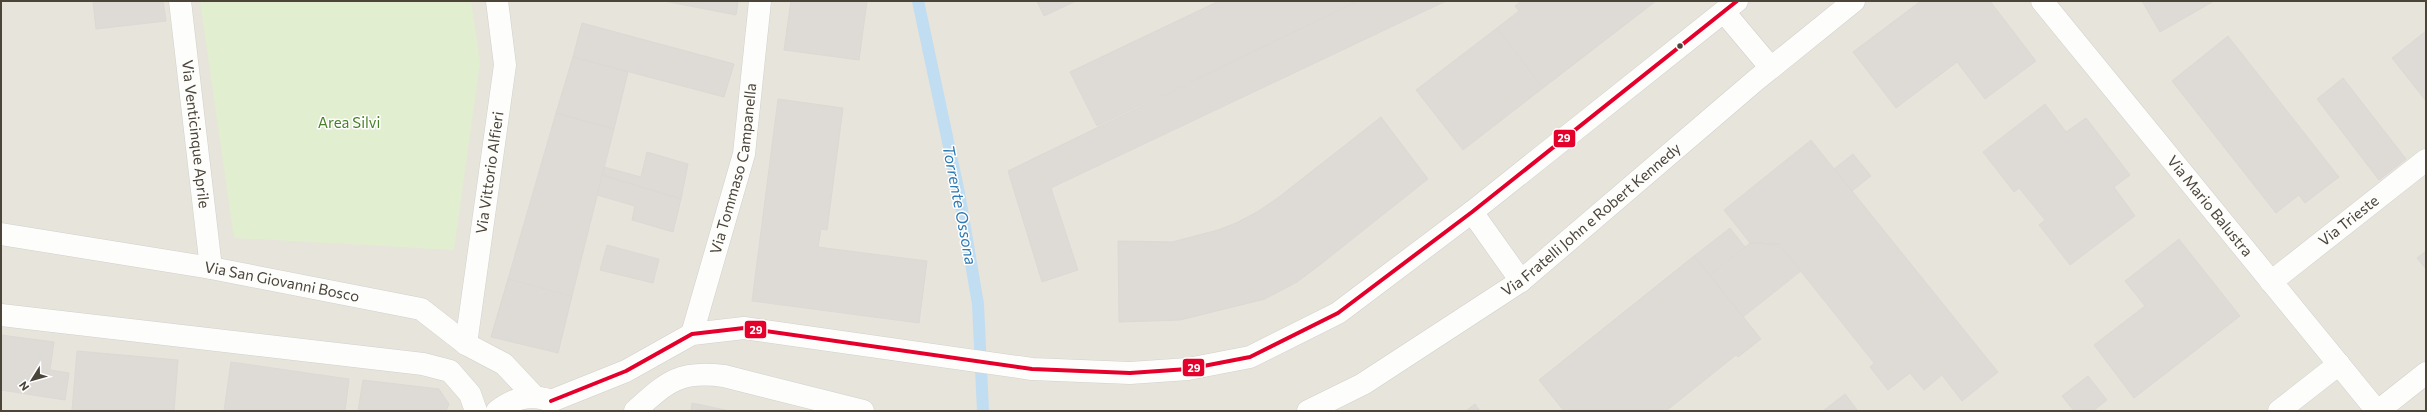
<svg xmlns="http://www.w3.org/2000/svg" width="2427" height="412" font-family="Commissioner,sans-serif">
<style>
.residential{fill:#e7e4dc}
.green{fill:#e1eecf}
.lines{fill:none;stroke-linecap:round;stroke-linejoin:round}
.stream{stroke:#c0ddf1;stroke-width:12}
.building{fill:#dedbd6;stroke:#dcd9d4}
.minor-casing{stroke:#d2d0cb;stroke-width:23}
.minor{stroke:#fdfdfc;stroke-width:22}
.bus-1-casing{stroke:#fff;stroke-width:7}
.bus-1{stroke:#e4002b;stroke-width:4}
.bus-dot{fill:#4b4439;stroke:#fff;stroke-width:1.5}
.labels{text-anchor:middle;stroke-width:3;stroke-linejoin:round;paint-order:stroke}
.park-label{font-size:15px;fill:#4a7f2a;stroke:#fff}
.street-label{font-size:15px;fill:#4b4439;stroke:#fff}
.water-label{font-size:16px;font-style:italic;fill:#2e7ab2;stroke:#fff}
.line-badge{stroke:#fff;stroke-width:1.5}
.badge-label{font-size:11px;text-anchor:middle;font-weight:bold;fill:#fff}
</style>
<rect width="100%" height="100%" fill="#f4f2ee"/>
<path class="residential" d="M1,1H2426V411H1Z"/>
<path class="green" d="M200,1H471L480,62L454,250L234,238Z"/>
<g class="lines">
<path class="stream" d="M918,1L959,193L978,304L983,411"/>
</g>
<path class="building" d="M93,1H163L166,21L96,29Z
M664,1H738L736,15Z
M791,1H867L859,60L784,50Z
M1037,1H1076L1044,16Z
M1219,1H1358L1097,126L1070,72Z
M1358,1H1446L1051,188L1078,270L1042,282L1008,171Z
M1521,1H1656L1543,88L1497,28L1519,11L1515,6Z
M1921,1H1990L2036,61L1985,99L1957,62L1896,108L1853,52Z
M2142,1H2214L2160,32Z
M582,23L734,64L724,97L573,57Z
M1497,28L1543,88L1463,150L1416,90Z
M2426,31V101L2392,58Z
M2228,36L2339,177L2305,203L2299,195L2276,213L2172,81Z
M573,57L628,72L614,129L556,113Z
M2343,78L2406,159L2379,180L2317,99Z
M778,99L843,108L827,230L821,229L818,247L927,261L919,323L752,301Z
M2045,104L2066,132L2086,118L2130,175L2114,187L2135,216L2070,265L2039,225L2045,220L2019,188L2014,192L1983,152Z
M556,113L614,129L572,296L508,279Z
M1381,117L1428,179L1321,264L1297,282L1265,299L1180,320L1119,322L1118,241L1172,242L1218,230L1236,223L1257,212L1279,197Z
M1811,140L1998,372L1962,401L1942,375L1924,390L1910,373L1888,390L1870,367L1874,363L1779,244L1750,243L1724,210Z
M647,152L688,164L681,199L602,175L604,167L641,177Z
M1853,154L1871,176L1852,191L1834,169Z
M602,175L681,199L673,232L632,220L635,206L597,195Z
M1730,228L1745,247L1710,275L1694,256Z
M2179,239L2240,316L2134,398L2094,345L2145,306L2125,281Z
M1750,243L1779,244L1801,271L1743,317L1710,275Z
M607,245L659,259L653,283L600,270Z
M2426,251V269L2417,258Z
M1694,256L1761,339L1738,357L1736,355L1666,411H1564L1539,380Z
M508,279L572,296L558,353L491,337Z
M1,335L54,342L50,370L69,373L65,400L1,390Z
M77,351L178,360L174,411H72Z
M231,362L349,379L345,411H224Z
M2088,376L2107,400L2093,411H2074L2062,396Z
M363,380L439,389L449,404L446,411H358Z
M1845,394L1858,411H1823Z
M692,403L730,411H691Z
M1475,404L1480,411H1466Z"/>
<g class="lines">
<g class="minor-casing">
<g id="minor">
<path id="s1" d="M180,1L211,268"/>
<path id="s2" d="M2042,1L2377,411"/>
<path d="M1724,12L1771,68"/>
<path d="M1472,212L1521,281"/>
<path id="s3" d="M1,234L211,268L421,309L466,344L504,364L534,396"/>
<path id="s4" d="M2271,282L2426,160"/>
<path d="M1,315L423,364L450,371L470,394L476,411"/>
<path id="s5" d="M692,334L744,154L760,1"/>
<path id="s6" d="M466,344L505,65L497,1"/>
<path d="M551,401L626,371L692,334L744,328L1032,369L1130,373L1188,369L1250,357L1338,313L1472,212L1737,1"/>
<path d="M497,411C512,400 526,394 545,399"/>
<path d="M635,411C667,382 679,370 724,376L863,411"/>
<path id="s7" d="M1308,411L1363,384L1521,281L1756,80L1854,1"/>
<path d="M2279,411L2339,364"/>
<path d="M2378,411L2426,373"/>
</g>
</g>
<use href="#minor" class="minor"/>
<g class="bus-1-casing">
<path id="bus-1" d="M551,401L626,371L692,334L744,328L1032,369L1130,373L1188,369L1250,357L1338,313L1472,212L1737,1"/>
</g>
<use href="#bus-1" class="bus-1"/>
</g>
<circle class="bus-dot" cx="1680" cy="46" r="3.5"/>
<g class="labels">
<g class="park-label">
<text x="349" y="128">Area Silvi</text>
</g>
<g class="street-label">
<text dy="5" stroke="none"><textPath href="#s1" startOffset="134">Via Venticinque Aprile</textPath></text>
<text dy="5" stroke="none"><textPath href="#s5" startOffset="171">Via Tommaso Campanella</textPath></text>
<text dy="5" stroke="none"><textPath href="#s6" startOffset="173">Via Vittorio Alfieri</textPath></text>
<text dy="5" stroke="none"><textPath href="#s2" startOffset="265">Via Mario Balustra</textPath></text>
<text dy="5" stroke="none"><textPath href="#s7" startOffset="343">Via Fratelli John e Robert Kennedy</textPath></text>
<text dy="5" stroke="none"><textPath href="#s4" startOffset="99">Via Trieste</textPath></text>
<text dy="5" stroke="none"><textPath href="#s3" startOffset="285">Via San Giovanni Bosco</textPath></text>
</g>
<g class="water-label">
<text transform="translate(960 205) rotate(79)" y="6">Torrente Ossona</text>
</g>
</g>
<g class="line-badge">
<rect x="1553" y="129" width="23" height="19" rx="4" fill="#e4002b"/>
<rect x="744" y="320" width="23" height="19" rx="4" fill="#e4002b"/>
<rect x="1182" y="358" width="23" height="19" rx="4" fill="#e4002b"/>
</g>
<g class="badge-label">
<text x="1564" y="142">29</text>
<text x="756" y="334">29</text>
<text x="1194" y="372">29</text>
</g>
<rect width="2427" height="412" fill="none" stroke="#4b4439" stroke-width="4"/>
<g transform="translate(32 380) rotate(233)" stroke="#ffffff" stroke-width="3" paint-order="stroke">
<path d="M0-3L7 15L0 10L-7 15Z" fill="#4b4439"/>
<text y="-6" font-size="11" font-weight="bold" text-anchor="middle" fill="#4b4439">N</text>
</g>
</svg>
